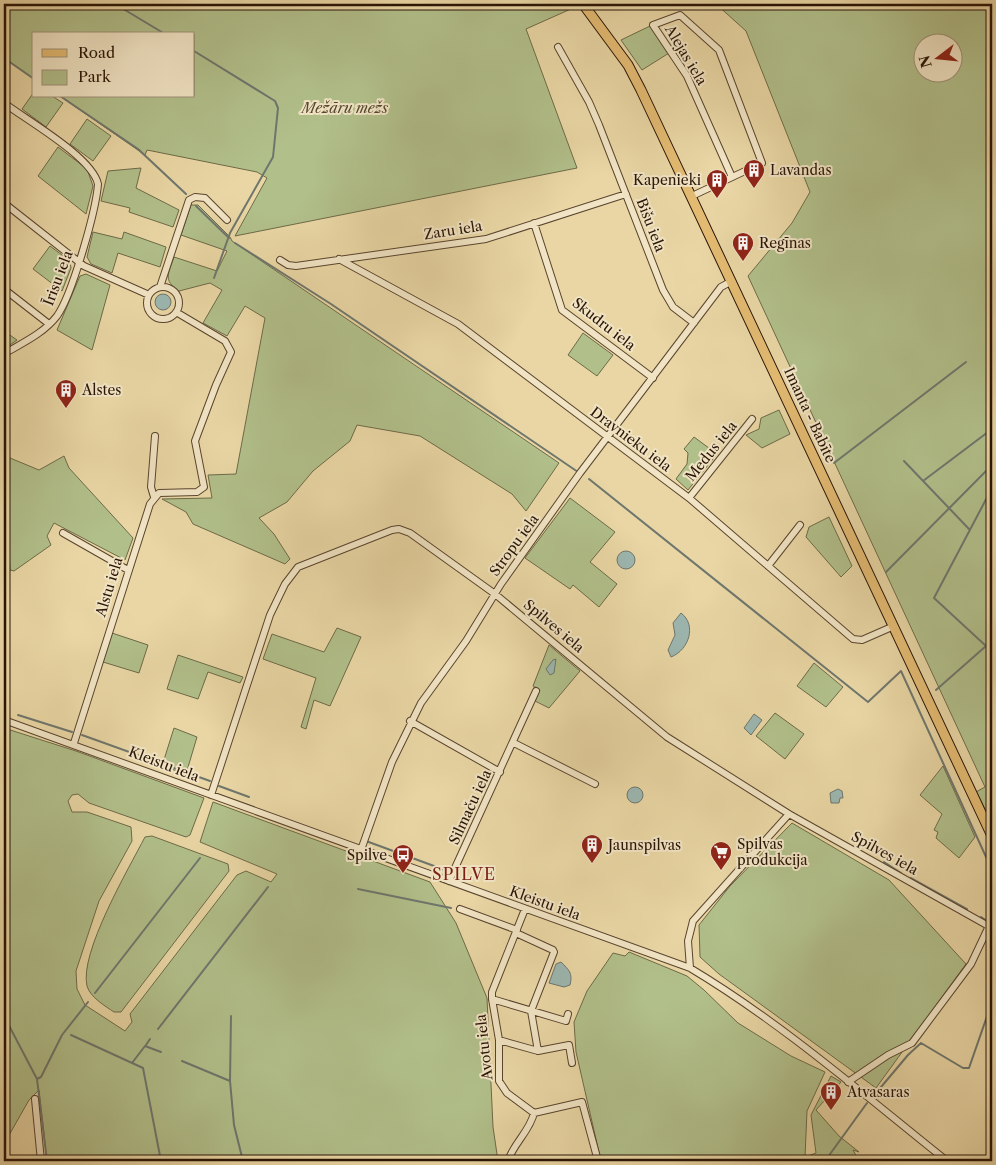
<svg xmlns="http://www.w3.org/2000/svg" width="996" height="1165" font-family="'Libre Caslon Text',serif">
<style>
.green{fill:#b1bf8a;stroke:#6d6a48;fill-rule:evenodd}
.water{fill:#9cb7b1;stroke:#6e766d}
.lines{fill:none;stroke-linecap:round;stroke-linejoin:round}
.stream{stroke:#6e766d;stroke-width:2}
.minor-casing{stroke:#59442e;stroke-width:8}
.major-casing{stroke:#291406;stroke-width:11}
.minor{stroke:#f1e4c4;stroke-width:6}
.major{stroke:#e4bb72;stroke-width:9}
.labels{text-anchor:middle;stroke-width:4;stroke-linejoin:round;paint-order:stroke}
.street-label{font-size:14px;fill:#291406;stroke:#f1e4c4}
.park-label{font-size:14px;font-style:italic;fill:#52472e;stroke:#f1e4c4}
.poi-label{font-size:14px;fill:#291406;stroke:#f1e4c4;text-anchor:start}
.quarter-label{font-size:16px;letter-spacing:1px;fill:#7a1f14;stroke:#f1e4c4}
</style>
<rect width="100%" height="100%" fill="#e9d6a4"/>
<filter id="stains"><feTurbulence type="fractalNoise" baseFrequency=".004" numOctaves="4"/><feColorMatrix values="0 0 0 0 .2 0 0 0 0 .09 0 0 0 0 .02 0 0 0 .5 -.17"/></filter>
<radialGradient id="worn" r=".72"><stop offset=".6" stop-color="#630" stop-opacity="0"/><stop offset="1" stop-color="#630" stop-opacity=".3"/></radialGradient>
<path class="green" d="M4,4H570L573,8L526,29L577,168L235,236L267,178L257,172L147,150L145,155L60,96H194V34H34V79L4,58Z
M716,4H992V823L976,792L985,787L748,276L792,223L810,192L746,31ZM924,42H954V72H924Z
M650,26L669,53L642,70L621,40Z
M34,92V96H52L63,103L46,127L22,109Z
M87,119L111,136L93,161L70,144Z
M58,147L87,169L93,186L86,214L38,176Z
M141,168L136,188L179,210L173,227L129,212L130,208L101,201L108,171Z
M191,205H198L230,237L232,241L559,463L526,511L512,494L420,436L357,425L350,441L313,471L287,502L259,518L274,534L290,559L285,564L193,524L186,512L162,499L212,498L208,475L236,474L265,318L245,306L227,336L203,323L222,290L210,283L179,291C162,280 169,273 174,257L217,271L227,251L181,235Z
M93,232L122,239L124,232L166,247L160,267L118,253L112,273L91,264L87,257Z
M50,246L70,261L71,268L62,291L33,269Z
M86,274L110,285L92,350L57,330L80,276Z
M4,331L17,340L4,349Z
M583,333L613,355L597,376L568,355Z
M779,410L790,434L762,448L746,435L759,429L761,418Z
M694,437L717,454L688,490L676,479L687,464L688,453L684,449Z
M4,444L10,458L39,470L64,456L69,468L133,538L125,560L54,523L47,536L51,545L14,571L10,570L9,553H4Z
M570,498L615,532L590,562L617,584L599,607L573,585L570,589L525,558Z
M829,517L852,566L841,577L806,537L809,527Z
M337,628L361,637L330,706L314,700L306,729L301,727L316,678L263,659L272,634L324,652Z
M112,633L148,645L139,673L103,662Z
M549,645L580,671L549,708L535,701L540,690L533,686Z
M178,655L243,677L240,683L208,672L198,699L167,689Z
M814,663L843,687L826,707L797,686Z
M775,713L804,734L785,759L756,736Z
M4,728L76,751L204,798L190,835L186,837L89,803L78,794L72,795L68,801L72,812H87L131,827L132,841L99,901L76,971L77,989L85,1005L125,1031L132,1022L130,1014L237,875L246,871L271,882L277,874L200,842L213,802L430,882L456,923L487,998L493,1127L498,1161H47L39,1090L29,1100L4,1144Z
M174,728L197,737L186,774L162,766Z
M943,766L975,837L959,858L936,838L938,832L934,830L942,814L920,795Z
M792,823L889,880L966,964L876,1088L719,974L700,957L699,925L730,886Z
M152,836L228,864L229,871L121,1012H114C105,1006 90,997 87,986C79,953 129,868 145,837Z
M629,952L687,976L704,990L738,1023L791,1056L825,1072L807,1111L805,1157L816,1153L811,1115L831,1076L841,1082L816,1110L839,1136L859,1152L853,1150L859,1161H601L576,1052L574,1022L587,991L613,953L625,956Z"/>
<path class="water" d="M155 302a8 8 0 1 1 16 0a8 8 0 1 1-16 0Z
M617 560a9 9 0 1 1 18 0a9 9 0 1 1-18 0Z
M681,613C697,625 689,650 671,657L668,650L675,635L673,623Z
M556,659L554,673L550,675L546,669L553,660Z
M754,714L762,720L751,735L744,728Z
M627 795a8 8 0 1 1 16 0a8 8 0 1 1-16 0Z
M838,789L842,791L843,798H840L839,803H831L830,793Z
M561,962C569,970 573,973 570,985L564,987L549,983L556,964Z"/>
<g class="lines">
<path class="stream" d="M115,4L165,34
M194,51L275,101L278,108L273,157L230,233L214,278
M4,58L34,79
M60,96L138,149L186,194
M196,206L229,238
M235,243L331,304L578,472
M904,461L969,529
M834,463L966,362
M589,479L868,702L901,671L992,870
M923,481L992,429
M886,572L992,465
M936,690L986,646L934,598L992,488
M4,711L7,712
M18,715L72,732
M82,735L210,781
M219,786L249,797
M366,841L445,870
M884,862L901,873
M911,878L967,909
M358,889L451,908
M981,917L990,923
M95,993L200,858
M4,1016L37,1079L47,1161
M158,1029L268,887
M71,1035L143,1068L161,1161
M146,1045L150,1039
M182,1061L230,1081L234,1125L243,1161
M132,1063L145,1046L161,1052
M37,1079L41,1077L62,1035L88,1002
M230,1081L231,1016
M876,1093L908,1055L921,1043L963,1068H969L992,1002
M825,1161L867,1103"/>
<g class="minor-casing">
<path id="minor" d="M558,47L589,102L599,125L663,290L673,307L694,323
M4,103C28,121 92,157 98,184C96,211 72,295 57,316C43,334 22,343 4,354
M692,196L762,163L719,50L680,15L653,25L687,76L732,177
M4,203L84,266L149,295
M534,223L562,310L653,378
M339,259L458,324L689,498L853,639L862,640L894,626
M280,260L288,265L296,266L486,239L626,194
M160,287L189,200L195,197L205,198L227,220
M147 303a16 16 0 1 1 32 0a16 16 0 1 1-32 0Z
M4,289L49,324
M154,497L151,487L155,436
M689,498L752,419
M63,533L128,570
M768,566L800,525
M4,720L690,968C782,1023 864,1095 947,1161
M410,721L500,772
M74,743L150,504L159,493L197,492L204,487L195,441L216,385L231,352L225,341L176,312
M514,743L595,784
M211,795L270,615L285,584L298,567L392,530L399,529L410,533L495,594L667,737L789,814L992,928
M361,850L392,762L421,703L466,641L501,584L580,473L721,287L732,281
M449,881L536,691
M460,909L517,930
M525,909L492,992V999L499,1040V1081L507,1093L534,1113L582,1102L598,1161
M516,933L553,950L554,952L531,1011L538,1051L569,1045L572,1063
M690,968L688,941L693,921L789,814
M492,999L566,1021L568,1014
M499,1040L538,1051
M848,1082L888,1055L912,1043L971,964L989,926
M35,1099L41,1161
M508,1161C513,1144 530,1131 534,1113"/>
</g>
<g class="major-casing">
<path id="major" d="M583,4L628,65L641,90L992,836"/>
</g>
<use href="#minor" class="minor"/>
<use href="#major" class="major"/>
</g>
<defs>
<g id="building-pin" transform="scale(1.125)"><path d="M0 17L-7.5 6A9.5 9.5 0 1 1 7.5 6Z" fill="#8f2418" stroke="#f1e4c4"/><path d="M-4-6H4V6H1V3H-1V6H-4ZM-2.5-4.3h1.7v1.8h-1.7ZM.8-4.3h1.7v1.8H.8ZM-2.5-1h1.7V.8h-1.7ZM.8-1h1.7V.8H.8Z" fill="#fff"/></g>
<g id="supermarket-pin" transform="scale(1.125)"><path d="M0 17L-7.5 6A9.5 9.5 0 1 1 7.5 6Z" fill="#8f2418" stroke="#f1e4c4"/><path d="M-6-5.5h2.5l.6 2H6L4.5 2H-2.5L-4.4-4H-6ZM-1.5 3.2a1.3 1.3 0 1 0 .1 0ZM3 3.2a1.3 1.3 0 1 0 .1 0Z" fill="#fff"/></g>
<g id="bus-pin" transform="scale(1.125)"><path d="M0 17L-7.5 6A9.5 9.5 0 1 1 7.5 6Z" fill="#8f2418" stroke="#f1e4c4"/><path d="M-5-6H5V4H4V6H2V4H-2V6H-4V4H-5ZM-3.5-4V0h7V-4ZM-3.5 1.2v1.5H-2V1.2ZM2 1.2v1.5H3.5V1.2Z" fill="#fff"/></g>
</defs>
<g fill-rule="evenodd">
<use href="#building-pin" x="754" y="170"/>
<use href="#building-pin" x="717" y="180"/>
<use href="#building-pin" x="743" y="243"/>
<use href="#building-pin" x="66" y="390"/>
<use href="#building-pin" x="592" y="845"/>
<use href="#supermarket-pin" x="721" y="852"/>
<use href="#bus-pin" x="403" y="855"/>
<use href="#building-pin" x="831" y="1092"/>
</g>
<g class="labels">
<g class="street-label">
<text transform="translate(686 55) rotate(59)" y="5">Alejas iela</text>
<text transform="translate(651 225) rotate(69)" y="5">Bišu iela</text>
<text transform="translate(453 230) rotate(-9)" y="5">Zaru iela</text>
<text transform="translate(58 278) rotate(-69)" y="5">Īrisu iela</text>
<text transform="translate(604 324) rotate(38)" y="5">Skudru iela</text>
<text transform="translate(810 415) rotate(65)" y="5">Imanta - Babīte</text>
<text transform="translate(631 439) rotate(37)" y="5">Dravnieku iela</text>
<text transform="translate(711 451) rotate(-51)" y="5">Medus iela</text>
<text transform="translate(514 545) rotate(-54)" y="5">Stropu iela</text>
<text transform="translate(109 587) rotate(-73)" y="5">Alstu iela</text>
<text transform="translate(554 626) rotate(40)" y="5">Spilves iela</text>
<text transform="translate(164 764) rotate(21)" y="5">Kleistu iela</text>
<text transform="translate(470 807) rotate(-65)" y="5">Silmaču iela</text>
<text transform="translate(885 853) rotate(29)" y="5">Spilves iela</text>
<text transform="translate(545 903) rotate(20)" y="5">Kleistu iela</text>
<text transform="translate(484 1047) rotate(-96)" y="5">Avotu iela</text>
</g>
<g class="park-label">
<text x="345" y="113">Mežāru mežs</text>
</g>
<g class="poi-label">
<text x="770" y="175">Lavandas</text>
<text x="701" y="185" text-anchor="end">Kapenieki</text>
<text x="759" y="248">Regīnas</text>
<text x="82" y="395">Alstes</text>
<text x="737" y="849">Spilvas<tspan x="737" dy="16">produkcija</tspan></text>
<text x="608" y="850">Jaunspilvas</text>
<text x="387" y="860" text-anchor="end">Spilve</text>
<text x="847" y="1097">Atvasaras</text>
</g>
<g class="quarter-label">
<text x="464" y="880">SPILVE</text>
</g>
</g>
<rect width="996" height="1165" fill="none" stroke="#e9d6a4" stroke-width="20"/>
<rect x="5" y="5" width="986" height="1155" fill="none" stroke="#291406" stroke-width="2.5"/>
<rect x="10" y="10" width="976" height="1145" fill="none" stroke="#291406"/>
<rect x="32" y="32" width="162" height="65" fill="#f1e4c4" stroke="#a19178"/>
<rect x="42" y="49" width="25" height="8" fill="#e4bb72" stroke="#a19178"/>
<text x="78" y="58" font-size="15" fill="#291406">Road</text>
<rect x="42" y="70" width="25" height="15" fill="#b1bf8a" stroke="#a19178"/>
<text x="78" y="82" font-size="15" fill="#291406">Park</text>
<g transform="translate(938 58) rotate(254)"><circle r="24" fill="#f1e4c4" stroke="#a19178"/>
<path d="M0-4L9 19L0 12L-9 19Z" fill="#8f2418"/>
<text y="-8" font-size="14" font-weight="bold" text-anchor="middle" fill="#291406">N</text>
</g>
<rect width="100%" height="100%" filter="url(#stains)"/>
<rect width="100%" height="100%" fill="url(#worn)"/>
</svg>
